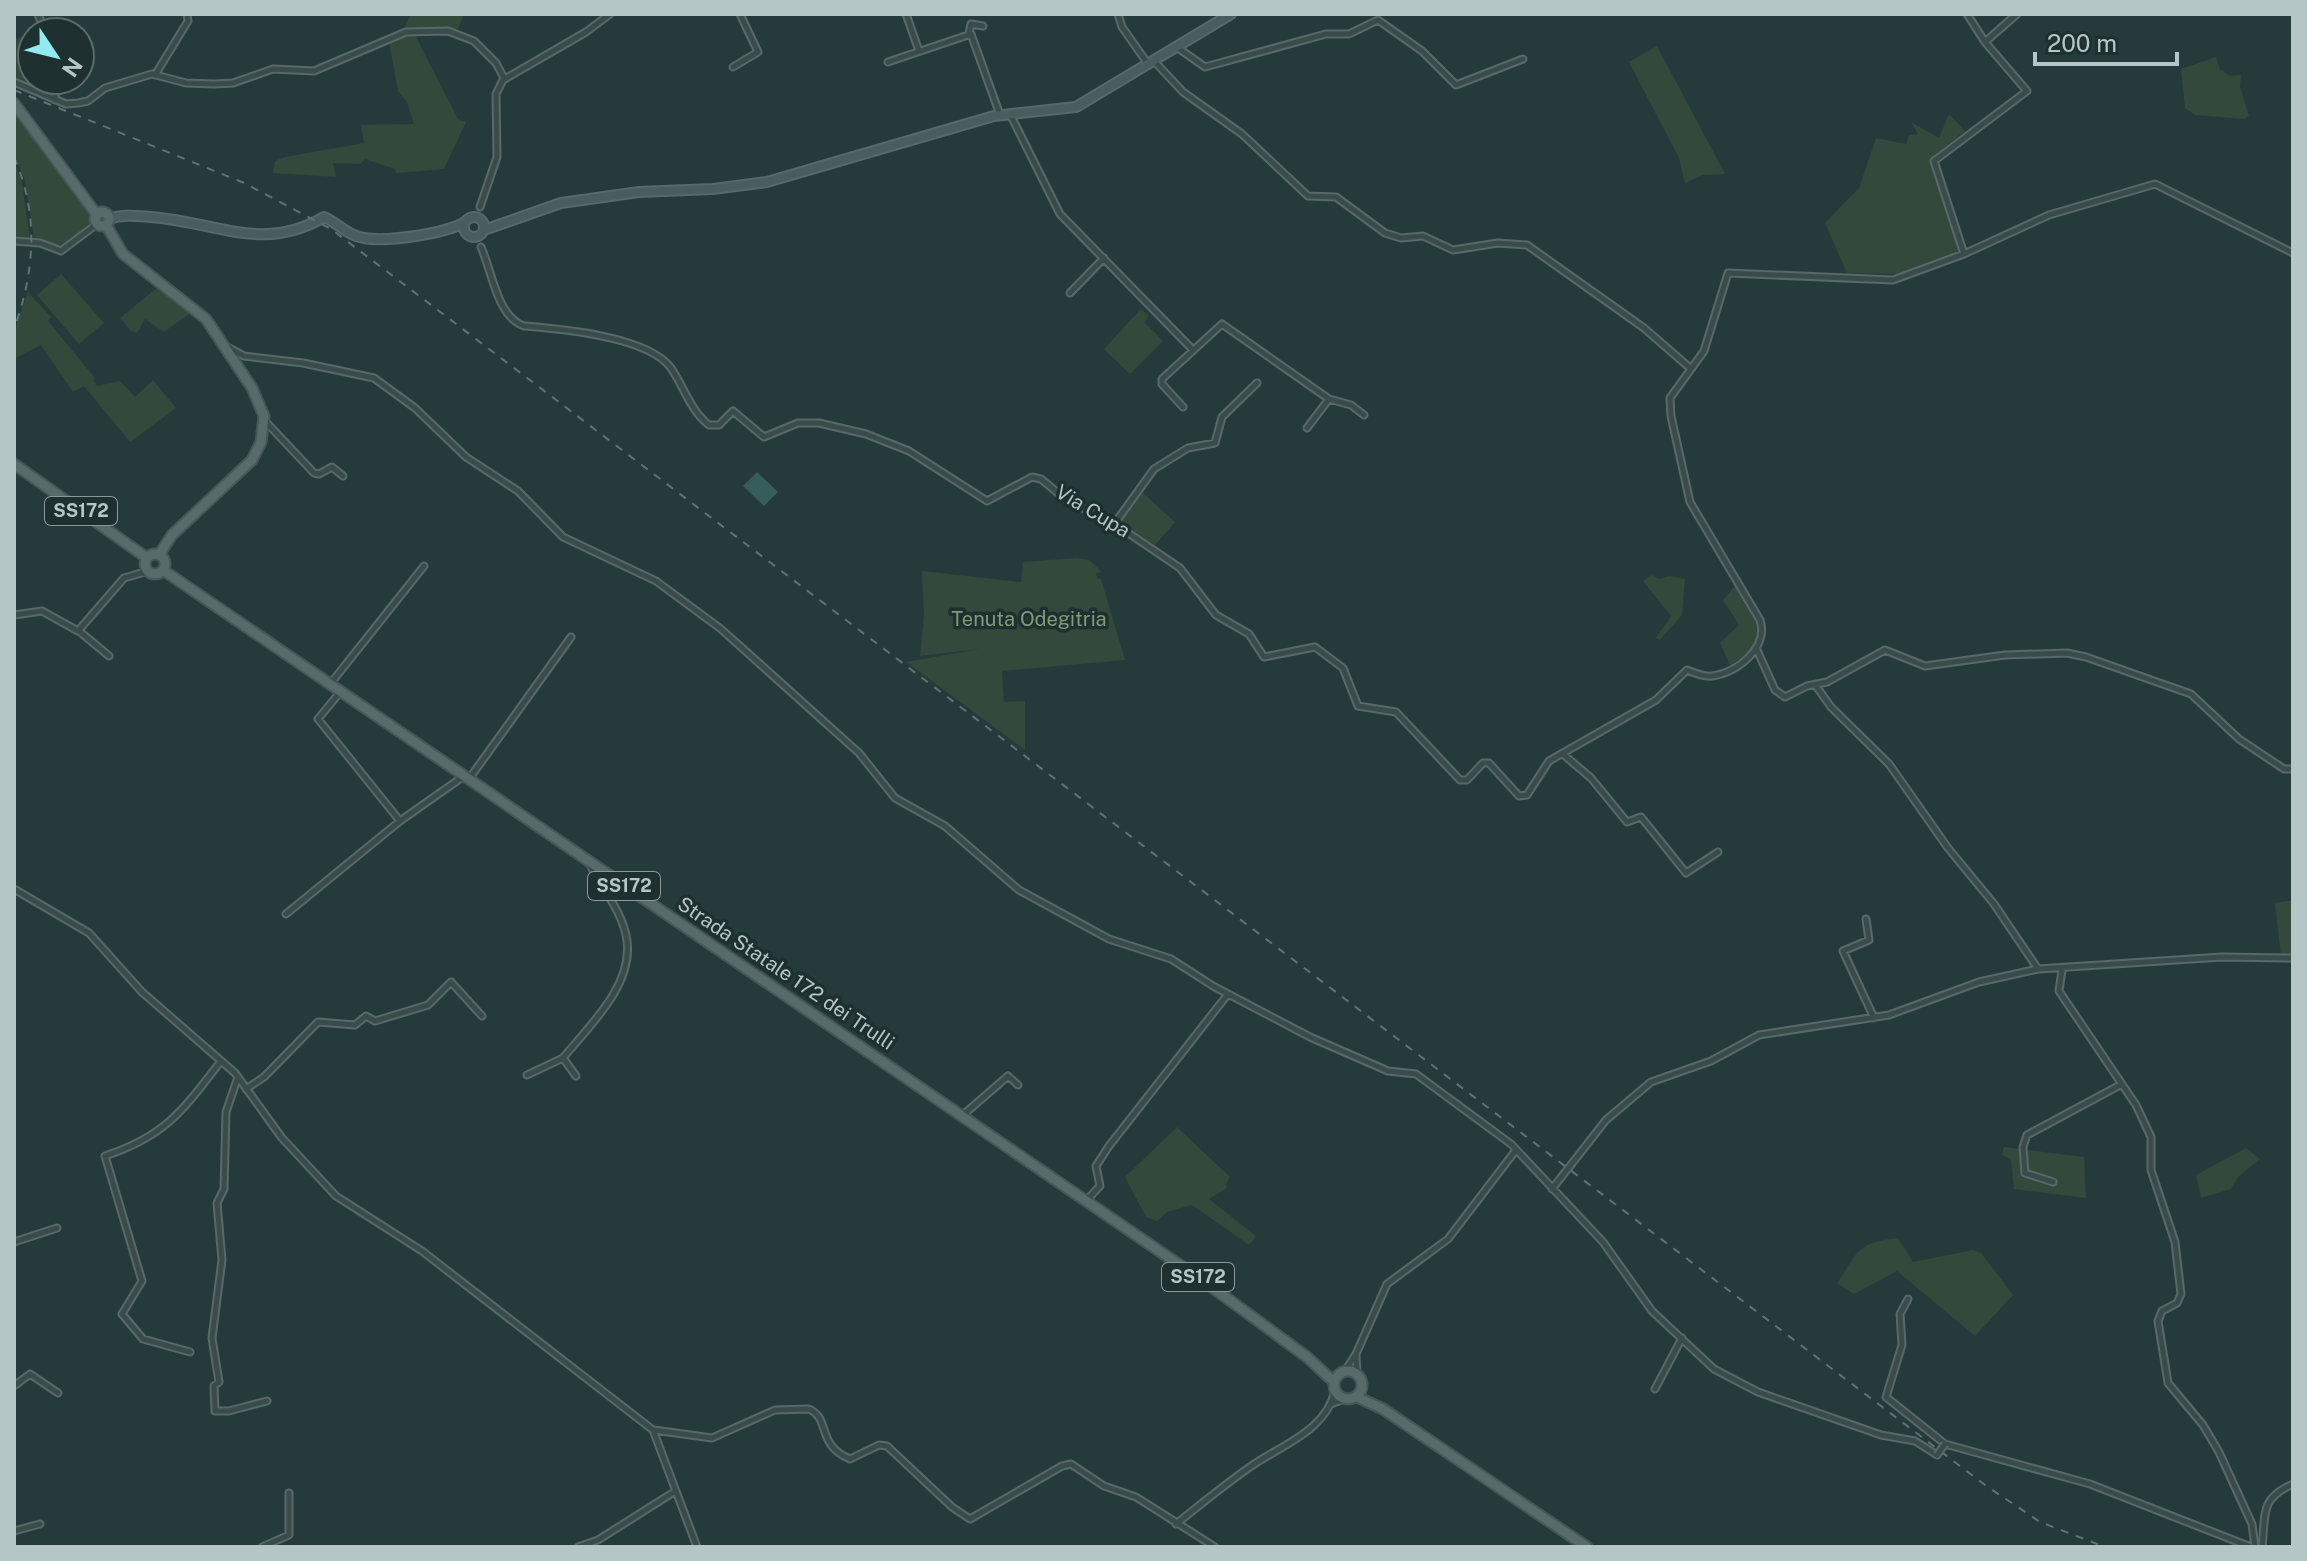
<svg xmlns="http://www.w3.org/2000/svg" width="2307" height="1561" font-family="'Public Sans',sans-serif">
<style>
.green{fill:#33493b}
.water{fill:#375c5c}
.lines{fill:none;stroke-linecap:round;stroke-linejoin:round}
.street-casing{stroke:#576969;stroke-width:9}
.secondary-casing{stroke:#576969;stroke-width:12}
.primary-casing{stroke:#455757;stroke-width:13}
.street{stroke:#394b4b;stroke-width:5}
.secondary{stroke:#475d5e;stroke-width:8}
.primary{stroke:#576b6b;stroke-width:9}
.rail{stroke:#5d7474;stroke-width:2;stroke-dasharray:8 8;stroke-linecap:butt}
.street-bridge-casing{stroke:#576969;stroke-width:9;stroke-linecap:butt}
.street-bridge{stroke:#394b4b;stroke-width:5}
.labels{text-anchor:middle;stroke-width:7;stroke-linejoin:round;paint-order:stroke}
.shield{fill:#1e3030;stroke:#88999a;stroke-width:2}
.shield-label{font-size:18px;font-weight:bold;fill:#b5c6c7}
.street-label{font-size:20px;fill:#b5c6c7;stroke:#1e3030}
.park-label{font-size:20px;fill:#829b75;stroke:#1e3030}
</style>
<rect width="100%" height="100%" fill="#253b3b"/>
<path class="green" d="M411,14H464L458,29L407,30L405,26Z
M42,26L44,32H32V80H55L54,97L14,78V37L17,39Z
M414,33L458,119L466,122L444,169L396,173L395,169L365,159L360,164L333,163L336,177L273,173L275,161L285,157L364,143L361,125L414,124L407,102L398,91L389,42Z
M1657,46L1725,174L1703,175L1685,183L1679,158L1629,62Z
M2216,57L2220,69L2230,76L2241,75L2240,87L2249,116L2245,119L2195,115L2185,108L2181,69Z
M14,110L90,216L89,226L63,247L34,239L25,181L14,154Z
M1949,114L1965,131L1933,156L1962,251L1896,274L1847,273L1825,223L1859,188L1876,138L1906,144L1909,135L1918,134L1911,122L1939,138Z
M14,160L22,182L30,240L14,236Z
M61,274L104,323L79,344L37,295Z
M158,287L193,311L164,332L145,319L137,333L131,331L120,318Z
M28,292L51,317L48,321L95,378L93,380L97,386L120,381L135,397L153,380L176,408L130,442L84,386L73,392L41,345L14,359V332Z
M1141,309L1149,316L1144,322L1163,341L1130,374L1104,349Z
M1142,492L1175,522L1155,545L1119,521Z
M1077,558L1089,560L1102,572L1096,573L1097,578L1101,579L1125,660L1002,671L1004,702L1025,701V750L906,662L979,649L920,656L924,616L922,571L1021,582L1023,562Z
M1652,575L1659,579L1670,576L1685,579L1682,615L1660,640L1656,638L1671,616L1643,581Z
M1737,583L1762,629L1752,651L1730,665L1720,643L1739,625L1723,600Z
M2293,900V957L2281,956L2275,903Z
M1177,1127L1230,1177L1226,1184L1227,1188L1209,1199L1256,1236L1249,1245L1192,1205L1167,1212L1157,1221L1146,1217L1125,1177Z
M2004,1147L2084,1157L2086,1198L2014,1189L2011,1159L2002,1155Z
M2246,1148L2260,1159L2238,1177L2231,1189L2201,1198L2196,1175Z
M1898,1238L1913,1262L1973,1250L1981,1253L2013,1295L1975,1336L1897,1271L1854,1294L1837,1283C1859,1251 1856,1243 1898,1238Z"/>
<path class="water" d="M757,472L778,492L764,506L743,486Z"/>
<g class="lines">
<g class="street-casing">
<path id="street" d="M38,14L45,32
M906,14L919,51
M1118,14L1122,27L1148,64
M1967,14L1985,42
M969,33L971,24L983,26
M1178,48L1205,67L1326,34H1349L1378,20L1422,51L1456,85L1523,59
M888,62L971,34L1000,115
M1155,62L1183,92L1242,134L1308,196L1336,197L1385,233L1401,238L1423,236L1453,250L1498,243L1527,245L1644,328L1690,368
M733,67L758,52L740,14
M155,75L188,21L187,14
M503,80L586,32L610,14
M14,82L66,104L78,103L88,101L105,88L152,74L186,83L214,84L233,83L273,69L314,71L406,32L448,31L474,41L496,63L504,78L496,94L497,157L480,207
M55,100L56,80
M1010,114L1060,214L1193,350
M14,241L40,243L61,251L97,224
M481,247C492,271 497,317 524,326C560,329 648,336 671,368C684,387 690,410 709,425H719L733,411L764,437L798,423H819L866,434L909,451L987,501L1032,477L1041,479L1069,502L1112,522L1180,568L1216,615L1249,634L1264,657L1315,647L1343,668L1358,706L1396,712L1460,780H1467L1483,763H1489L1519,796L1527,795L1549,761L1656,700L1687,670C1694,673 1704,677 1712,676C1738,673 1769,647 1760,620L1690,502L1671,416L1670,398L1704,351L1728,273L1893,280L1964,254L2049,215L2155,184L2293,253
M1964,254L1934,161L2027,91L1985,42L2017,14
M1070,293L1104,258
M227,347L244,356L303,363L374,378L415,408L466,457L518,491L563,537L656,581L721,629L859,753L895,798L945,826L1019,890L1109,939L1171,959L1213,986L1310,1037L1388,1071L1416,1074L1511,1144L1603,1242L1652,1311L1714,1369L1758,1392L1881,1435L1915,1441L1937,1455
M1183,407L1162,384V379L1222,324L1329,399L1351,405L1364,415
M265,421L314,473L319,474L332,467L343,476
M1307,428L1329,399
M1115,523L1154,469L1188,448L1215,443L1222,417L1257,383
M14,615L42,611L78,631L124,578L148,571
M79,631L109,656
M1757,650L1775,690L1785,697L1807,686L1827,682L1885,650L1925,666L2005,655L2067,653L2086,657L2191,694L2239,739L2284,769H2293
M331,683L424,566
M1816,686L1831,707L1889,764L1948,848L1994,904L2038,969
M341,691L318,719L400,821
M1564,755L1591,778L1627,822L1641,817L1686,873L1718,852
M469,779L571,637
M14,889L89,933L142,992L235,1073L282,1138L336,1196L422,1251L653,1430L697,1547
M286,914L400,821L464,776
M1866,919L1869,940L1843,951L1874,1018
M2062,970L2059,991L2136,1105L2151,1137V1170L2175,1242L2181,1294L2177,1303L2162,1311L2158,1321L2168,1383L2203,1425L2219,1452L2252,1524L2255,1547
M527,1075L563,1058
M576,1076L563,1058C589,1026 633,986 627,941C624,914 601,886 589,863
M238,1077L226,1112L224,1189L217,1203L222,1260L212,1338L219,1382L214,1386L215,1411H229L267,1401
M246,1089L264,1077L318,1022L355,1025L366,1016L375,1021L428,1005L451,982L482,1016
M963,1115L1008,1076L1018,1085
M2053,1182L2025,1173L2023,1147L2027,1135L2122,1084
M1552,1189L1606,1120L1651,1082L1711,1061L1759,1035L1889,1015L1979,982L2038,969L2222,957L2293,958
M1087,1200L1100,1186L1096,1166L1109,1146L1228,994
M14,1242L57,1228
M1908,1299L1900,1314L1902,1345L1886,1397L1945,1444L2090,1484L2251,1547
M190,1352L143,1339L122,1314L142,1281L105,1156C166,1136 183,1110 221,1061
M1356,1355L1357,1373
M1345,1371L1356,1354L1387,1284L1448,1239L1516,1150
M14,1386L30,1374L58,1393
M1655,1389L1682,1338
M1331,1404L1344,1399
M654,1430L712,1438L775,1410L809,1409C831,1419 816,1445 850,1459L879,1445L887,1446L952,1507L970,1519L1062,1466L1071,1464L1104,1486L1136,1497L1215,1547
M1176,1524C1200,1505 1224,1485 1250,1467C1279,1446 1327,1431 1335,1390
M14,1531L40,1524
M262,1547L289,1535V1493
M578,1547L598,1540L674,1492
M2262,1547C2266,1514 2259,1499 2293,1484"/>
</g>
<g class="secondary-casing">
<path id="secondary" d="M464 227a10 10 0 1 1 20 0a10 10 0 1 1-20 0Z
M109,219C123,214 137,216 151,217C216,222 263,253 324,217C338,223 348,236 364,238C387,242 445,234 465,222
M484,230L561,203L639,192L713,189L767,182L994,116L1076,107L1231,14"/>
</g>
<g class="primary-casing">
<path id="primary" d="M14,103L97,215
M95 219a7 7 0 1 1 14 0a7 7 0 1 1-14 0Z
M106,225L123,254L206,319L252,388L264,416L261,442L252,460L172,535L159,555
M14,464L147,558
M145 564a10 10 0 1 1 20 0a10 10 0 1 1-20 0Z
M163,570L1209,1285L1307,1357L1334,1382
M1334 1385a14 14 0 1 1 28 0a14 14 0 1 1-28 0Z
M1357,1397L1383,1409L1587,1547"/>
</g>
<use href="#street" class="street"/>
<use href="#secondary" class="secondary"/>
<use href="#primary" class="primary"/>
<path class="rail" d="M14,90L242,182L331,229L1985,1485L2040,1522L2105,1547
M14,157C39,214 35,271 14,329"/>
<g class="street-bridge-casing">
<path id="street-bridge" d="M1937,1455L1945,1444"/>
</g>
<use href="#street-bridge" class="street-bridge"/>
</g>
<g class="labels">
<g class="shield">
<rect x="45" y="497" width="72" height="28" rx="6"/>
<rect x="588" y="872" width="72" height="28" rx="6"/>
<rect x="1162" y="1263" width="72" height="28" rx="6"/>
</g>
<g class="shield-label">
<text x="81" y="517">SS172</text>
<text x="624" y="892">SS172</text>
<text x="1198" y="1283">SS172</text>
</g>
<g class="street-label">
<text transform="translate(1093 511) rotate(31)" y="7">Via Cupa</text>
<text transform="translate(786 973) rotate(34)" y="7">Strada Statale 172 dei Trulli</text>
</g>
<g class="park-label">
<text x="1029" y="626">Tenuta Odegitria</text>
</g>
</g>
<rect width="2307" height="1561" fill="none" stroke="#b5c6c7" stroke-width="32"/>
<g transform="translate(56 56) rotate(125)"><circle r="38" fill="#1e3030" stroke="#5a6c6c" stroke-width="2"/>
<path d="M0-6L14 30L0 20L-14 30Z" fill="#91ebef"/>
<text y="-12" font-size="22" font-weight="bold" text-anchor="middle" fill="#b5c6c7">N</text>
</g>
<path d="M2035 52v12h142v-12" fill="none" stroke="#b5c6c7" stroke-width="4"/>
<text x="2047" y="52" font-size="24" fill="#b5c6c7" stroke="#1e3030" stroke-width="6" paint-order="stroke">200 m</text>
</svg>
